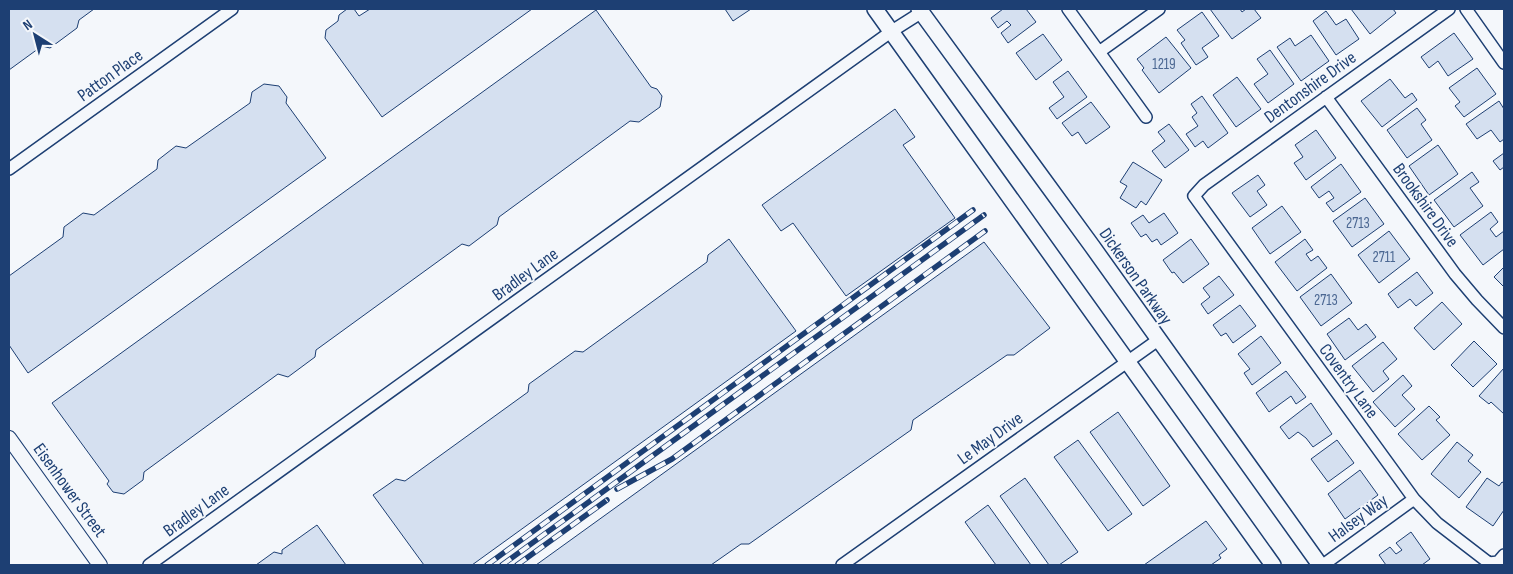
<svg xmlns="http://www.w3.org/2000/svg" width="1513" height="574" font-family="'Sofia Sans Condensed',sans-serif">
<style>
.building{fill:#d5e0f0;stroke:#1d3f73}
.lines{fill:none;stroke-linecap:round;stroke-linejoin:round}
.minor-casing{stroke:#1d3f73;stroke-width:14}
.tertiary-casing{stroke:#1d3f73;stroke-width:16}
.secondary-casing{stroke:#1d3f73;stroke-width:18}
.minor{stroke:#f4f7fb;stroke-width:11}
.tertiary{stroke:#f4f7fb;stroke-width:14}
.secondary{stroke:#f4f7fb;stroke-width:15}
.rail-casing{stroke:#1d3f73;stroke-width:5.5}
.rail{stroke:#f4f7fb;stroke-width:4;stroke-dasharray:11;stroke-linecap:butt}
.labels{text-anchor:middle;stroke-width:4;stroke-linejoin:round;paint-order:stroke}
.number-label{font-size:15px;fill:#4b6792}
.street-label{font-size:18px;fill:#1d3f73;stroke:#f4f7fb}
</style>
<rect width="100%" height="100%" fill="#f4f7fb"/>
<path class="building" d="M9,9H94L79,20L77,28L50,48L42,46L9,70Z
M347,9H354L359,16L370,9H532L382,117L325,38L326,30L338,21L339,15Z
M725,9H751L733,21Z
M1003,9H1026L1036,22L1008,43L1001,33L1011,25L1007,21L998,28L991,18Z
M1210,9H1240L1242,12L1246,9H1254L1261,18L1232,39Z
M1351,9H1393L1396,13L1370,34Z
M596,10L651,87L657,89L662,96L660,107L639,122L630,121L499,217L497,225L469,246L462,244L316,350L315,357L288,377L278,374L144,472L143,480L124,494L113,492L107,484L109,481L52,403Z
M1326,11L1336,25L1346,19L1359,39L1336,55L1313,21Z
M1202,12L1219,36L1202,48L1208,57L1196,65L1181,43L1185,40L1177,30Z
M1454,33L1473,59L1448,76L1438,61L1429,68L1421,57Z
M1043,34L1062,60L1036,80L1016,53Z
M1311,35L1329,61L1301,81L1277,47L1290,38L1295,46Z
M1166,37L1191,68L1159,93L1142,70L1144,68L1137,59Z
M1270,50L1294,84L1268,103L1254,84L1268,74L1257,59Z
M1477,68L1496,94L1464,117L1455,106L1460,102L1449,88Z
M1068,71L1087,97L1057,119L1049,108L1064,97L1053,82Z
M1237,77L1261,109L1236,127L1213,95Z
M1390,79L1405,98L1412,93L1417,100L1382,127L1361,101Z
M264,84L279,86L287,97L286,103L326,158L28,373L9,345V276L63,237L64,227L83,213L94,215L157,169L158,160L176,146L186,148L250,103L252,92Z
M1202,96L1228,133L1208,148L1203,141L1195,147L1186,134L1198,126L1192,117L1197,113L1191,104Z
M1499,101L1504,109V139L1500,142L1491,130L1477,139L1466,124Z
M1091,102L1110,127L1086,144L1078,132L1072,136L1062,123Z
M1417,108L1426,120L1421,124L1432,140L1407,158L1387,130Z
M895,109L915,137L903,145L955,218L846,296L793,223L781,231L762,205Z
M1169,124L1189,150L1165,168L1152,151L1165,141L1158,132Z
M1316,130L1336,158L1306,180L1294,163L1303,157L1295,145Z
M1438,145L1458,174L1429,195L1409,166Z
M1504,153V167L1500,170L1493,161Z
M1133,162L1162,180L1146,205L1141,201L1136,208L1120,198L1127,186L1120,182Z
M1341,164L1361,192L1333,212L1326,203L1334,198L1329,191L1319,198L1311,187Z
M1472,172L1479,182L1470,188L1483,206L1454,227L1434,200Z
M1258,175L1265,185L1257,191L1267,205L1250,217L1232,193Z
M1365,198L1384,224L1352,247L1333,221Z
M1282,206L1301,232L1270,254L1252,228Z
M1491,212L1498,222L1490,229L1496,237L1504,231V249L1483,265L1460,235Z
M1164,213L1178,233L1161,245L1157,239L1152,242L1146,234L1141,237L1131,223L1143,215L1149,223Z
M1389,231L1410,259L1379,283L1358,255Z
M729,239L796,331L472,565H424L373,495L396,479L405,481L528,392L529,384L575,351L583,352L707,262L708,255Z
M1191,239L1209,264L1183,283L1174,272L1172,273L1163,260Z
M1305,239L1313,250L1306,254L1311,261L1318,256L1327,268L1297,291L1275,262Z
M984,242L1050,328L1014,355H1007L913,420L911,430L749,544H741L711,565H536Z
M1504,267V287L1494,277Z
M1417,272L1433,293L1416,306L1410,299L1398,308L1388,294Z
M1331,274L1352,303L1321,326L1300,297Z
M1219,276L1234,295L1208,314L1201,304L1210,297L1203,288Z
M1442,302L1462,324L1434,350L1414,328Z
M1240,305L1256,326L1233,343L1226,333L1221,336L1213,325Z
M1349,318L1358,330L1366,324L1376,337L1345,360L1327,334Z
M1261,336L1281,363L1252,385L1244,373L1250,369L1238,354Z
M1474,341L1497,364L1473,387L1451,365Z
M1383,342L1397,359L1383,371L1389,379L1373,392L1352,366Z
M1504,368V414L1491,402L1489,404L1479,396Z
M1286,371L1306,397L1296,404L1291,396L1269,412L1256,393Z
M1403,375L1412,386L1402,395L1415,409L1395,427L1373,402Z
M1311,403L1332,434L1313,447L1306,438L1298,432L1289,439L1280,427Z
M1429,406L1440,417L1436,420L1450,435L1422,460L1398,434Z
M1118,412L1170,486L1143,506L1090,432Z
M1078,440L1132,514L1108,531L1054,457Z
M1337,440L1354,463L1328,482L1311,459Z
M1457,442L1473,455L1468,461L1481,472L1459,498L1431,474Z
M1360,470L1378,495L1345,519L1328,494Z
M1025,478L1078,552L1059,565H1049L1000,496Z
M1487,478L1499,486L1502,482L1504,483V510L1493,526L1466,507Z
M988,505L1031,565H996L965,522Z
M1206,521L1227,549L1219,555L1221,558L1211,565H1144Z
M317,525L346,565H256L274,552L282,554V550Z
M1411,532L1430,559L1422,565H1386L1379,555L1390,547L1396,554L1402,550L1396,543Z"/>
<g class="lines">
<g class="minor-casing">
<path id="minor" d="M1068,9L1146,117
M1449,9L1204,185L1194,196L1414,499L1437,523L1489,563L1498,562L1504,555
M1466,9L1504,63
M1099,52L1159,9
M1326,97L1455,274L1477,300L1504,328
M9,169L232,9
M149,565L892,31L922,12
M842,565L1158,340
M1323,565L1414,499"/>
</g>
<g class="tertiary-casing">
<path id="tertiary" d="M9,438L100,565"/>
</g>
<g class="secondary-casing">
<path id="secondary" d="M875,9L1273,565
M919,9L1092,246L1320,565"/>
</g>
<use href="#minor" class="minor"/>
<use href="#tertiary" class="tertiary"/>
<use href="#secondary" class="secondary"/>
<g class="rail-casing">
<path id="rail" d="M617,489L672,459L985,231
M487,565L973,210
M502,565L984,215
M517,565L607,500"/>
</g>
<use href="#rail" class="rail"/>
</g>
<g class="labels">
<g class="number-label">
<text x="1164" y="69">1219</text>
<text x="1358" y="228">2713</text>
<text x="1384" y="262">2711</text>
<text x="1326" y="305">2713</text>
</g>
<g class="street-label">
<text transform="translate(110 75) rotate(-36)" y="6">Patton Place</text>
<text transform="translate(1310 87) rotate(-36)" y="6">Dentonshire Drive</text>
<text transform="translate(1426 205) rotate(54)" y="6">Brookshire Drive</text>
<text transform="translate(525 274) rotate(-36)" y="6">Bradley Lane</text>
<text transform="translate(1136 276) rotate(55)" y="6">Dickerson Parkway</text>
<text transform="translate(1349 381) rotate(54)" y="6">Coventry Lane</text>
<text transform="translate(990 438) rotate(-36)" y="6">Le May Drive</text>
<text transform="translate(70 490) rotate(54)" y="6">Eisenhower Street</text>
<text transform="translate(196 510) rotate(-36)" y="6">Bradley Lane</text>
<text transform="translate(1358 518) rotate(-36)" y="6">Halsey Way</text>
</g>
</g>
<rect width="1513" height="574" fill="none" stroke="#1d3f73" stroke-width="20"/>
<g transform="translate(35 35) rotate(324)" stroke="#f4f7fb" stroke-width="4" paint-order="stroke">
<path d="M0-4L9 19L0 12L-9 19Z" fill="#1d3f73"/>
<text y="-8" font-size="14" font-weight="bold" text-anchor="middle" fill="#1d3f73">N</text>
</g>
</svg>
